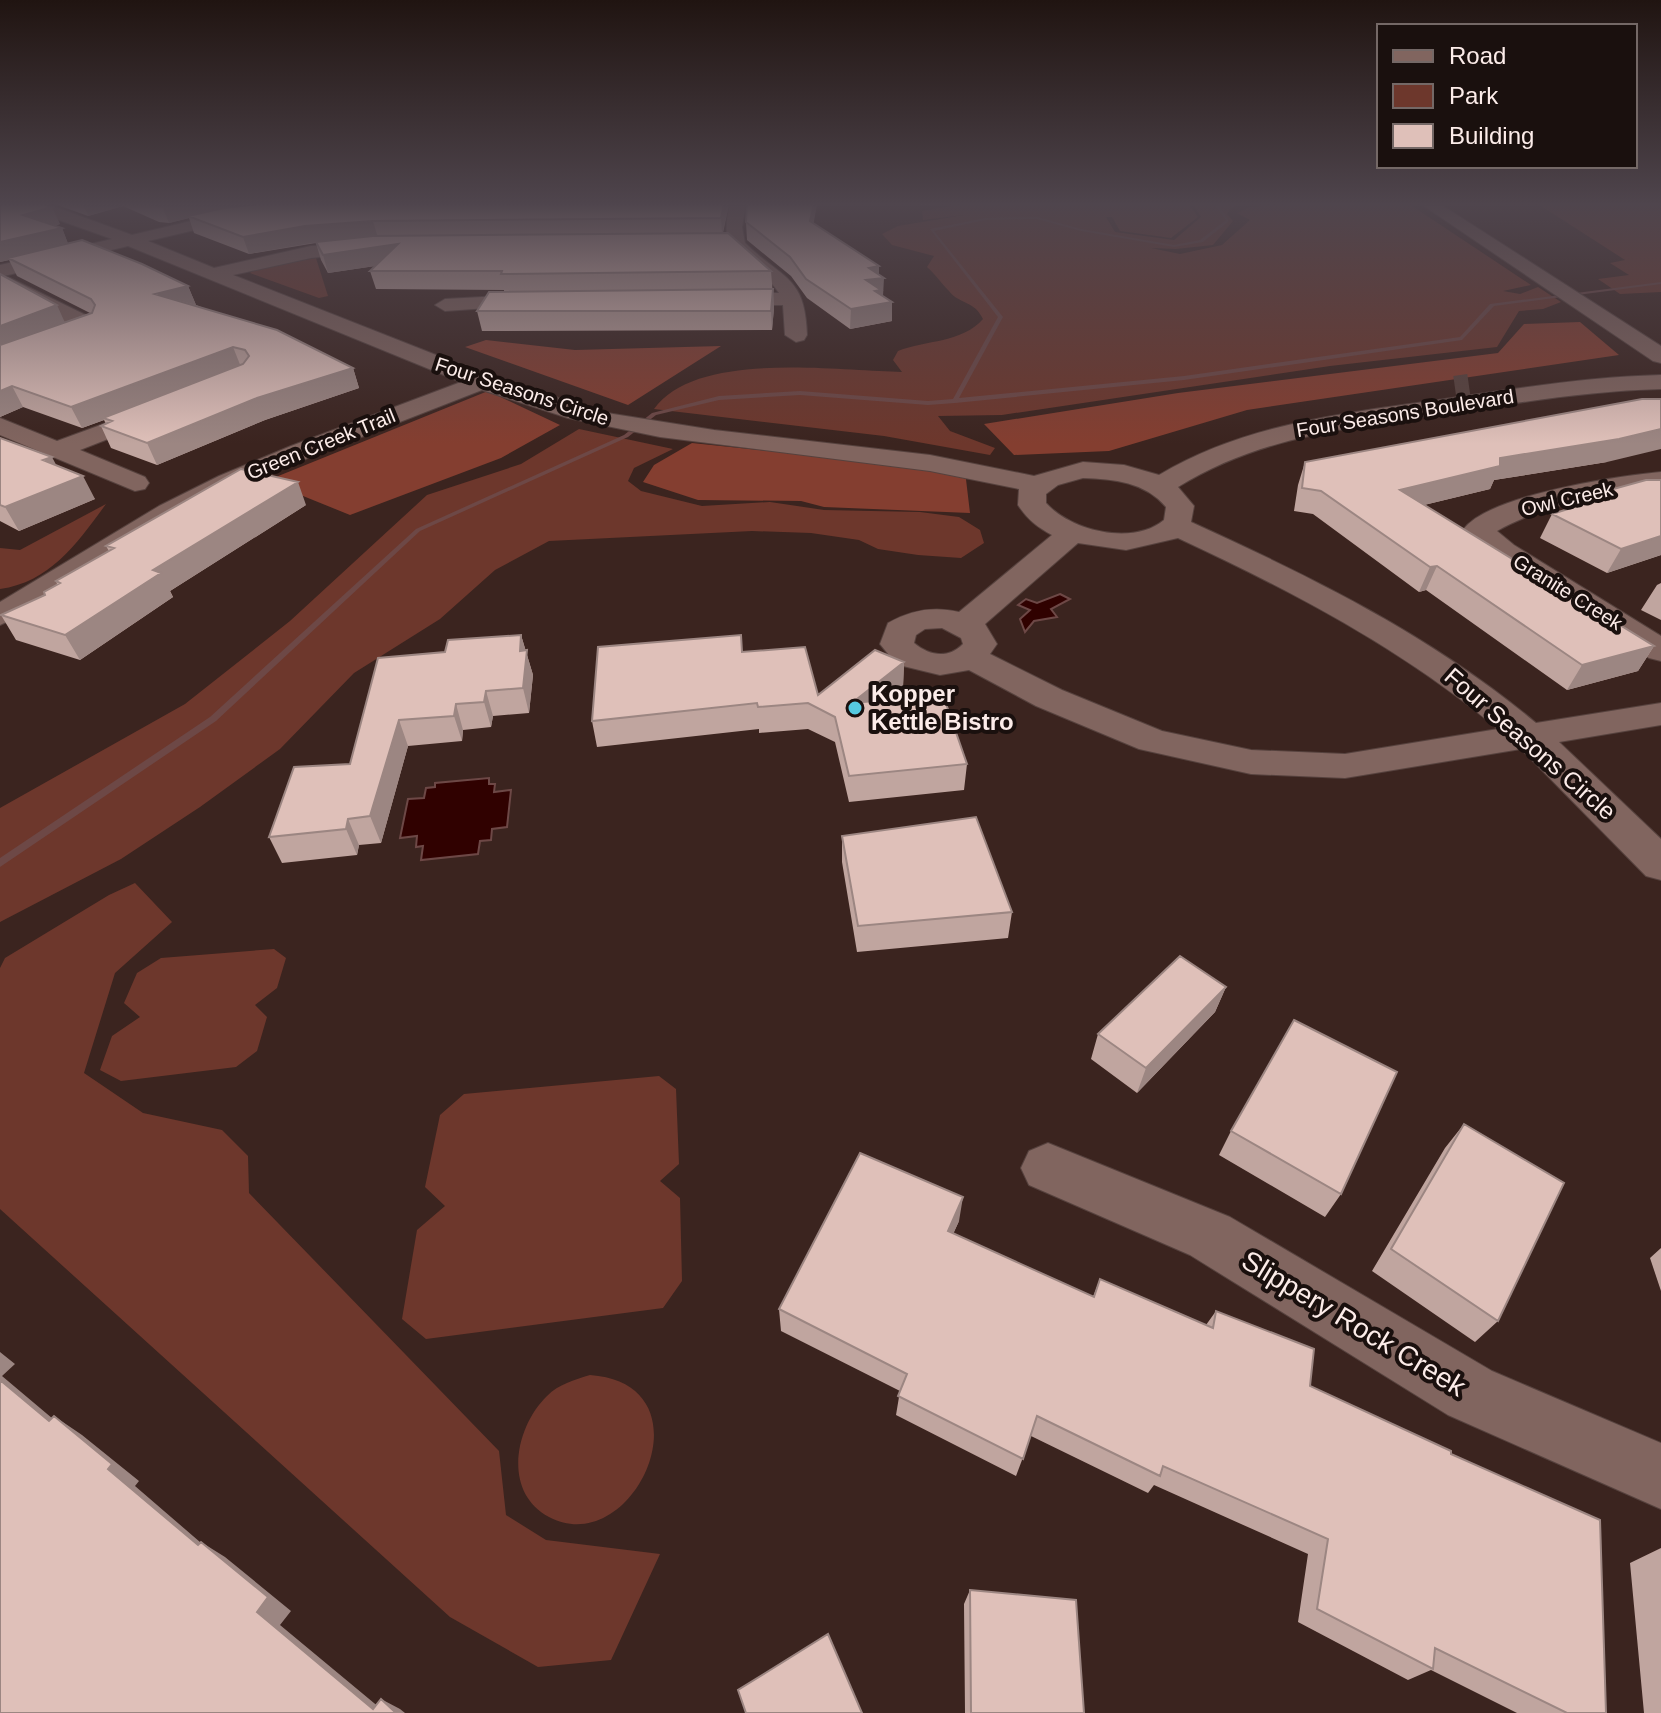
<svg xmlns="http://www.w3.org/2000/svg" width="1661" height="1713" font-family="Arial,sans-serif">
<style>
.green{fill:#6d372c}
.forest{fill:#843e30}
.water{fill:#300100;stroke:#6d4846;stroke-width:2}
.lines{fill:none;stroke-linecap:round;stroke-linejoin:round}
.stream{fill:#6d4846;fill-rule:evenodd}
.minor-tunnel{stroke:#58423d;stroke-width:24;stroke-dasharray:24 12;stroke-linecap:butt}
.minor-casing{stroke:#56423e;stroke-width:2}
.minor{fill:#81655f;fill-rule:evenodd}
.wall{fill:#c0a59f}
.shaded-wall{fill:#9c8682}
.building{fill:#dfc0b9;stroke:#9c8682;stroke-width:2}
.poi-dot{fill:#56c9e0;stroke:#1a100e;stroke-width:3}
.labels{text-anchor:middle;stroke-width:8;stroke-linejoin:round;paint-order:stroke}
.far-street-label{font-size:20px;fill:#fcece9;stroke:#1a100e}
.poi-label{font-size:24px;font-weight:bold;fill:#fcece9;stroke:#1a100e;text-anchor:start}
.street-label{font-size:24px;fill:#fcece9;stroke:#1a100e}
.near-street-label{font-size:28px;fill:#fcece9;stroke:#1a100e}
</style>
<rect width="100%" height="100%" fill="#3b241f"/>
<path class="green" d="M965,204H1189L1198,217L1171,238L1120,231L1112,217H1106L1115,232L1174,240L1201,217L1193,204H1242L1231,208L1227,214L1233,221L1213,245L1176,249L1151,248L1180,254L1222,245L1250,220L1237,213L1250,207L1289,204H1409L1531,285L1503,291L1520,294L1538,287L1561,302L1543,309L1519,311L1497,347L1330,366L1002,415L938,416L950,431L995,448L990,455L884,436L654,409C696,350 836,371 902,372L893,360L898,351C926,340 962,343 983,319C974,300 960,305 949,291C941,283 936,275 927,267L934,256L892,245L882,234L898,226L964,215L923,220L922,211Z
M1538,204H1661V292L1620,294L1598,279L1629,275L1610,263L1625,260Z
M316,258L328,296L319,298L250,273L254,269Z
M579,429L673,449L634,468L628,481L641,491L702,506L770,502L824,510L920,512L959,517L980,530L984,543L961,558L918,555L878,549L859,540L811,533L752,531L549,541L495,570L440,619L354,673L280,749L200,807L121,859L0,922V808L185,704L290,621L427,495L521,464Z
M106,504C78,542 51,582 0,589V548L20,550Z
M135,883L172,922L115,973L84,1073L143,1113L222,1130L248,1156L249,1193L499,1451L506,1515L546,1540L660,1554L611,1660L538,1667L450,1617L0,1209V968L5,958L109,895Z
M274,949L286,958L277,988L255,1005L267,1017L257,1051L236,1067L121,1081L100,1070L112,1036L140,1017L124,1003L137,973L161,958Z
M659,1076L676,1089L679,1164L660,1181L680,1198L682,1281L663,1308L426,1339L402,1319L417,1230L445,1206L425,1187L440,1115L464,1094Z
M590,1375C714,1384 634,1562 549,1517C502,1492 515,1427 547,1396C559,1384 574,1380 590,1375Z"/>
<path class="forest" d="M1580,322L1619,355L1247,410L1109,451L1014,455L984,424L1178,393L1498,353L1524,324Z
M486,340L575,350L721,346L628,405L465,347Z
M488,391L560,425L501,458L350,515L266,481Z
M692,443L965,471L970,513L824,507L801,501L698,500L643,482L654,465Z"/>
<path class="water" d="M1060,594L1070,599L1051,609L1057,617L1034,621L1025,632L1020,619L1030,610L1018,605L1026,599L1037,603Z
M489,778V784H495L494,792L511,790L507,827L492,829L491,840L480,841L478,854L421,860L423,846L416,847L417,836L400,838L408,799L424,798L426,788L435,787V783Z"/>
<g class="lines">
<path class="stream" d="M1218,204H1222L1219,206L1229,221L1203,242L1174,247L1081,231L1037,219L985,220L934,231L1003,317L959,398L1184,376L1460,337L1490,304L1661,282V284L1494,306L1462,340L1184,380L955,403L928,405L800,395L719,400L656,415L628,437L420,531L216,721L0,867V858L210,717L416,529L624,435L652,413L719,396L800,391L928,401L953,399L998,317L930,229L985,218L1037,217L1081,229L1174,245L1200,240L1226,220L1215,206Z"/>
<path class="minor-tunnel" d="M1455,388L1469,386"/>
<g class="minor-casing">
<path id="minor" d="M23,204H47L132,235L229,212L290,204H335L327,209L229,222L148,241L214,268L311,246L383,242L386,246L383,250L377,251L311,258L233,275L497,379L607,413L714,430L930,455L1034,476L1083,462L1124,465L1159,475C1244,424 1341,414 1438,400C1512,389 1586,377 1661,375V389C1585,391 1511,404 1435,415C1345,428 1257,438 1178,487L1194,506L1191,522C1314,578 1432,636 1536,723L1661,703V725L1559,742L1661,839V880L1646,876L1521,749L1345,778L1251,774L1139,749L1036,706L969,670L940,675L903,666L893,660L880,644L888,623C911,610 933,606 959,612L1052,535C1037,527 1027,519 1018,505L1019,489L930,471L660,437L568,418L482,390L310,457L239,488L179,518L36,608L0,625V602L159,506L219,476L291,446L461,382L128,246L0,277V265L112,239L25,208ZM1083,478C1114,479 1145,482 1166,507L1164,520C1133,546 1071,531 1046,503V494L1058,485ZM1178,538C1292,591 1401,648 1498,729L1345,754L1251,750L1162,731L1062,690L990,654L997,644L985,624L1078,543L1126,550ZM942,628L961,638L963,644C948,659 930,656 914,643L916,635L925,629Z
M730,204H746L742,227L745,243C783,280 805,275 807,335L804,340L796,342L785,335L783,305H718L708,299L718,293H779C752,252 715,268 730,204Z
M1421,204H1440L1661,346V363L1653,361Z
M8,277L98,321L101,326L90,332L82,331L1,287L0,280Z
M540,294L550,300L547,304L445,311L435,305L445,299Z
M155,405L164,407L167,412L164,417L80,450L145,477L149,483L145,489L135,491L0,435V418L57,441Z
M1661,472V488C1605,494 1547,503 1497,531L1514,545L1661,636V661L1649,658L1492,557L1463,530C1487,495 1619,476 1661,472Z
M1048,1143L1230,1217L1492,1371L1661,1443V1509L1448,1415L1190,1255L1029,1185L1021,1168L1029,1151Z"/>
</g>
<use href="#minor" class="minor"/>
</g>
<path class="wall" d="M0,204L60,224L54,226L62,228L68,244L188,286L196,305L353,368L359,388L265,420L157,465L111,448L101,426L106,424L104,420L82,428L23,407L0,417V274L65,322L90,313L17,276L9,260L0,262Z
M55,204H729L723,233L771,271L774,308L772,330L482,331L477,311L504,292V290L376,289L370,271L375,266L328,273L321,260L316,243L249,254L194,233L189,218L169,223L159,222L123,206L88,216Z
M817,204L813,223L879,274L883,296L892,302V321L850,329L807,298L791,276L747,240L746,222Z
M0,438L57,466L95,499L19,531L0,521Z
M1305,462H1607L1494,480L1490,489L1424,505L1654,646L1638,671L1567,690L1426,590L1419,592L1313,514L1294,511L1298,485Z
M1661,480V555L1607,573L1540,538L1552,514L1603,498L1606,491Z
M306,505L170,591L173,597L80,660L16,640L1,615L45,595L57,584L56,581L109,551L106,546Z
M1661,583V620L1641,610L1657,585Z
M521,635L533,675L529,713L493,716L491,727L463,730L462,741L408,746L381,843L359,845L357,855L282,863L269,837L350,764L445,652Z
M742,652L818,695L904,662L903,687L887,700L967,764L964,790L849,802L835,742L808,729L759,733V729L597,747L592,721Z
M842,836L1012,912L1008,938L857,952L842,862Z
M1226,987L1215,1012L1137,1093L1091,1059L1098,1034Z
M1464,1124L1498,1321L1475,1342L1372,1271L1445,1148Z
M1231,1131L1341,1194L1325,1217L1219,1155Z
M959,1221L953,1234L1093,1297L1100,1279L1206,1325L1216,1311L1310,1386L1451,1454L1606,1713H1517L1431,1670L1408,1680L1298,1622L1308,1554L1154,1485L1148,1493L1031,1436L1016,1476L896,1415L900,1391L781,1331L779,1309Z
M1661,1248V1291L1650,1258Z
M1661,1548V1713H1644L1630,1563Z
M970,1590L1084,1713H965L964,1604Z"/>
<path class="shaded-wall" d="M83,204H122L123,206L88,216Z
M173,204H268L188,216L189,218L169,223L162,206Z
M724,204H729L722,235L721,218Z
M814,204H817L811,238L810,221Z
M921,204H938L921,206Z
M52,207L60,224L31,232L23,215Z
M373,221L378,238L311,243L249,254L243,237L305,226Z
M62,228L69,246L8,258L9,260L0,262V242Z
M398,244L402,262L328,273L323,255Z
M879,266V278H884L883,296L892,302V321L850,329L851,309L866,299L869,268Z
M188,286L196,305L155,294Z
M773,289L774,308L772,330L771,311Z
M57,305L66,325L0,350V326Z
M233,347L241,367L103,418L104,420L82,428L71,407Z
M353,368L359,388L265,420L157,465L147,443L257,398Z
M12,386L23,407L0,417V391Z
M1661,429V449L1607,462L1494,480L1490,489L1391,513L1400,490L1500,458Z
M52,457L64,480L43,460Z
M83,476L95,499L19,531L5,507Z
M298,482L306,505L170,591L173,597L80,660L65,635L153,570Z
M1661,536V555L1607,573L1621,549Z
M1437,566L1426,590L1419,592L1430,567Z
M521,635L533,675L529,713L523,688L520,651Z
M1654,646L1638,671L1567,690L1582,665Z
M904,662L903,687L852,729V703Z
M486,691L493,716L491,727L484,702Z
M456,704L463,730L462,741L454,716Z
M399,720L408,746L381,843L370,816Z
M348,819L359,845L357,855L346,829Z
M1226,987L1215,1012L1137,1093L1146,1068Z
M963,1197L959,1221L944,1254L948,1231Z
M0,1352L15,1364L2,1376L78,1440L49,1421L0,1380Z
M54,1416L82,1435L139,1481L135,1486L222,1561L198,1545L108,1469Z
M201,1542L225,1557L291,1611L280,1625L386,1713L373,1709L257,1612Z
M381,1699L400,1709L405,1713H396Z"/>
<path class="building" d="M0,204H44L52,207L23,215L62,228L0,242Z
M149,204H173L162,206Z
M257,204H724L721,218L373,221L305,226L243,237L188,216L224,208Z
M747,204H814L810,221L879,266L869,268L884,278L866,280L881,290L875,291L892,302L851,309L806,279L790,257L746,222Z
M728,233L771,271L501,274L502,271H370L398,244L323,255L316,242L373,236Z
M82,240L142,264L188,286L155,294L277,330L353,368L257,398L147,443L101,426L112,421L103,418L243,364L249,356L245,350L233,347L71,407L12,386L0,391V345L92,313L95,305L91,299L8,258Z
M0,274L57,305L0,326Z
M773,289L771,311H477L489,292Z
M1642,399H1661V429L1619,439L1500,458V466L1400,490L1654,646L1582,665L1437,566L1430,567L1321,491L1302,488L1305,462Z
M0,438L52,457L43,460L83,476L5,507L0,505Z
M241,469L298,482L153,570L161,573L65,635L1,615L45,595L44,592L60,583L56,581L114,548L106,546Z
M1646,480H1661V536L1621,549L1552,514L1613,495L1606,491Z
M521,635L520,651L527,650L523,688L486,691L484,702L456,704L454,716L399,720L370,816L348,819L346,829L269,837L294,767L350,764L378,658L445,652L448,640Z
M741,635L742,652L805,647L818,695L875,650L904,662L852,703L943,695L967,764L849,776L835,717L808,703L758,707L757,703L592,721L598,647Z
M976,817L1012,912L858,926L842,836Z
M1180,956L1226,987L1146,1068L1098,1034Z
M1294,1020L1397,1072L1341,1194L1231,1131Z
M1464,1124L1564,1183L1498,1321L1391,1249Z
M860,1153L963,1197L948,1231L1094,1297L1100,1279L1213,1328L1216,1311L1314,1349L1310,1386L1451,1451V1454L1600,1520L1606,1713H1567L1435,1648L1433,1669L1317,1609L1328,1539L1163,1466L1160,1476L1037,1416L1023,1459L898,1396L907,1374L779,1309Z
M0,1380L49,1421L54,1416L112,1464L108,1469L198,1545L201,1542L268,1597L257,1612L373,1709L381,1699L396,1713H0Z
M970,1590L1076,1600L1084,1713H971Z
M828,1634L862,1713H746L738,1690Z"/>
<linearGradient id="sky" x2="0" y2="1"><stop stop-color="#201411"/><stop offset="0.46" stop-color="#4f454d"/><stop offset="1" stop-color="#4f454d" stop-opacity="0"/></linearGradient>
<rect width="1661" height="444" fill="url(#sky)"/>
<circle class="poi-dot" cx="855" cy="708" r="8"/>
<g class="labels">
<g class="far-street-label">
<text transform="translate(522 391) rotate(18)" y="7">Four Seasons Circle</text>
<text transform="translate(1405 413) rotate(-9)" y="7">Four Seasons Boulevard</text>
<text transform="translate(321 444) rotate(-22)" y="7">Green Creek Trail</text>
<text transform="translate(1567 499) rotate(-13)" y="7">Owl Creek</text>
<text transform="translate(1568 592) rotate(32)" y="7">Granite Creek</text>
</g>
<g class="poi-label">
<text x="871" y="702">Kopper<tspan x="871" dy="28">Kettle Bistro</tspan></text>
</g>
<g class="street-label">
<text transform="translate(1530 744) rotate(41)" y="8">Four Seasons Circle</text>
</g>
<g class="near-street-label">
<text transform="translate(1354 1323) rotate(31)" y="10">Slippery Rock Creek</text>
</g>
</g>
<rect x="1377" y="24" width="260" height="144" fill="#1a100e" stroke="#746866" stroke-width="2"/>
<rect x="1393" y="50" width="40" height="12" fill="#81655f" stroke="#746866" stroke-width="2"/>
<text x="1449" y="64" font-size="24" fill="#fcece9">Road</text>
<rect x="1393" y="84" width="40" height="24" fill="#6d372c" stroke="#746866" stroke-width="2"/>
<text x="1449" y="104" font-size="24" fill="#fcece9">Park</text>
<rect x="1393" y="124" width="40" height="24" fill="#dfc0b9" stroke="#746866" stroke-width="2"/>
<text x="1449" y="144" font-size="24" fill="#fcece9">Building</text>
</svg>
